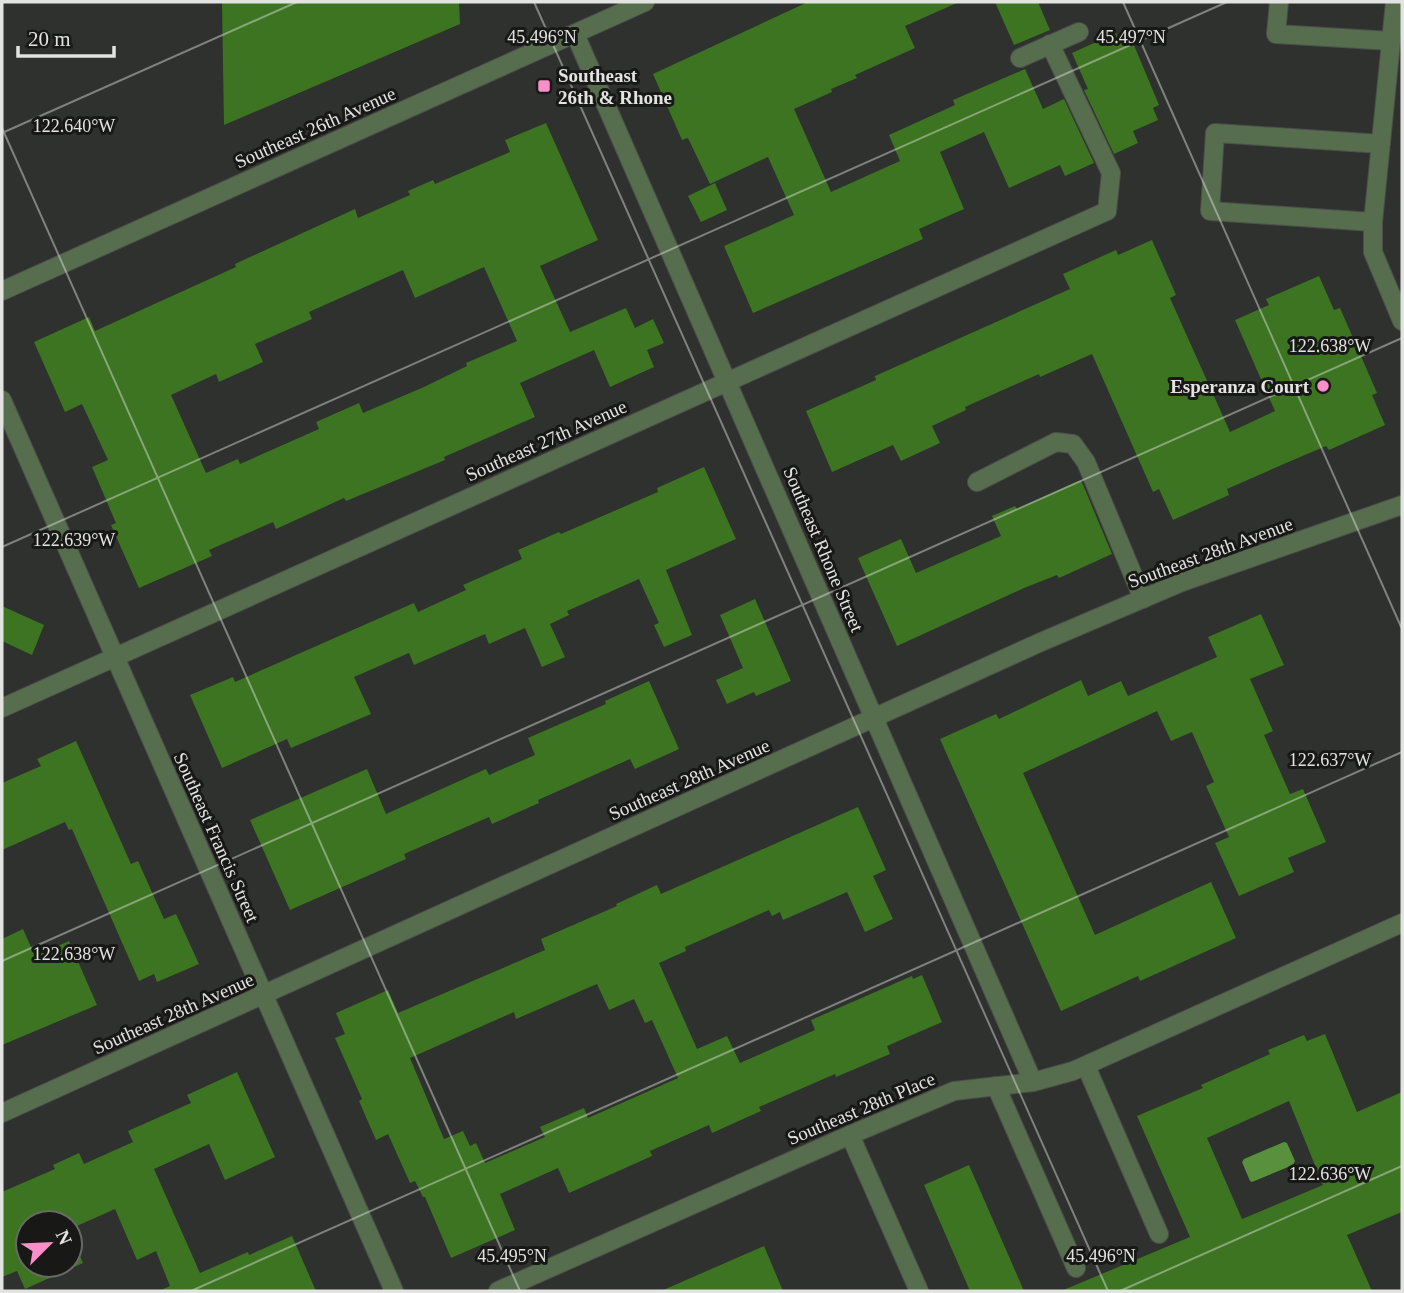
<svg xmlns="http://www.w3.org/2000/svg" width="1404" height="1293" font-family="Georgia,serif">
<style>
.water{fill:#58903e}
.building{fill:#3c7421;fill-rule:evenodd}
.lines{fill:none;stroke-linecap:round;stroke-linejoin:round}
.service-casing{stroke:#4c4e4b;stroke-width:20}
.minor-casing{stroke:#4c4e4b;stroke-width:20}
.tertiary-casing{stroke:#4c4e4b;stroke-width:20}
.service{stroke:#566e4d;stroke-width:18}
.minor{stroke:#566e4d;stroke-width:18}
.tertiary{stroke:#566e4d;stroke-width:18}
.ticks{fill:none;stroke:#e3e4e2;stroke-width:2;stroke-opacity:0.45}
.poi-dot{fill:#f98fc9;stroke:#181917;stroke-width:2.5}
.labels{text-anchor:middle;stroke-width:6;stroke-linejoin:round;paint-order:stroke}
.poi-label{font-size:19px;font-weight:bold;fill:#e3e4e2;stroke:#181917;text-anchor:start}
.street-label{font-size:19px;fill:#e3e4e2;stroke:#181917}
.ticks-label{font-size:18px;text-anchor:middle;fill:#e3e4e2;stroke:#181917;stroke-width:6;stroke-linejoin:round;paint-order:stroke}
</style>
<rect width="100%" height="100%" fill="#2f312e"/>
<path class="water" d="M1284,1142L1287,1143L1295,1161L1293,1165L1252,1182L1250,1181L1242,1162L1244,1159Z"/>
<path class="building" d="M222,2H459L460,24L224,125Z
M808,2H959L905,26L915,48L855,75L857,78L831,89L832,92L794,109L831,192L900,161L889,135L955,105L953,100L1025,69L1043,109L1064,99L1094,163L1065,176L1060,165L1009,188L984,132L940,152L964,209L919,229L923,239L753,313L724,246L794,215L768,157L710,184L688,138L682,140L653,74Z
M995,2H1038L1050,30L1014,45Z
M1116,33L1119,40L1128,36L1131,38L1159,105L1153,108L1158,120L1133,131L1138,143L1114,154L1084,90L1088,89L1072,53Z
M546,123L598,240L540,266L570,332L626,308L635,328L653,319L664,343L647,350L654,367L610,387L594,350L520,383L535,417L444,457L445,460L346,501L344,498L276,529L273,522L209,550L212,556L139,588L111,525L116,523L92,467L108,460L82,404L65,412L34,342L89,317L95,331L236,267L235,264L355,209L358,218L410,195L408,191L433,180L435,184L510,152L505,140ZM484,267L517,341L466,363L467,366L424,387L363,413L359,403L316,422L319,429L240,464L238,459L206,473L171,395L216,374L219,382L263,362L255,344L312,319L309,312L403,270L415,298Z
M715,183L727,210L701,222L688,196Z
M1152,240L1176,295L1170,298L1230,432L1275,411L1235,320L1269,305L1266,299L1319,276L1334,310L1340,308L1377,393L1372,395L1385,425L1329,450L1326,446L1286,463L1227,489L1229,495L1173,520L1159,489L1153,492L1092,354L1040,377L1039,374L965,407L966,410L932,426L940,443L901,461L893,445L832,472L806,411L876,380L875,376L1070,289L1063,274L1116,250L1118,255Z
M704,467L736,539L666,570L692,635L664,647L654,625L659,623L639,579L567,611L569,615L550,624L565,657L542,667L525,628L489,644L485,634L414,665L409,653L354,677L371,714L291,748L287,739L222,768L190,695L233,677L235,682L414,603L418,612L466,590L463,585L522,559L518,550L559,532L561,534L658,492L657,488Z
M1081,480L1112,554L1059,578L1057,575L1024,588L897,646L858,558L901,539L916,573L1001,536L992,516L1015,506L1017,509Z
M755,599L791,681L756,696L754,692L727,704L716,680L743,668L720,615Z
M2,606L44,625L32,655L2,641Z
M1261,614L1284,665L1250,679L1273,731L1264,735L1290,794L1303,789L1326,842L1288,858L1294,872L1239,896L1215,843L1229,837L1206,786L1214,782L1192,732L1171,741L1157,711L1023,773L1095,935L1211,882L1236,938L1140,981L1138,976L1061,1011L940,739L996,714L999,719L1081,680L1088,696L1121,681L1128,696L1217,657L1208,637Z
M649,681L679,749L635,769L630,759L538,800L539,803L492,824L489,817L404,854L406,859L290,910L250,820L367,769L386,814L486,769L489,775L535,755L528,738L606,704L605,701Z
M76,741L131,864L138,861L164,919L176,914L199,964L157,982L154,974L139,981L72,829L69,830L65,822L2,850V783L41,766L37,759Z
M858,807L886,870L873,876L893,919L865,932L847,892L783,920L780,912L772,916L769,910L685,947L686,951L659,963L697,1049L727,1036L740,1063L815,1030L811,1020L912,976L913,979L922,975L942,1022L887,1046L890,1054L836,1077L835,1074L759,1107L761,1111L712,1133L709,1125L650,1151L652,1156L569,1193L558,1168L500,1194L515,1230L451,1258L425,1197H423L415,1181L410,1183L388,1134L376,1140L359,1101L362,1099L335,1038L345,1034L336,1013L388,990L398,1013L545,950L541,939L617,906L616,904L657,885L661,894ZM597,984L609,1010L634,999L645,1023L652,1020L678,1078L588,1118L584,1108L540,1127L545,1137L485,1163L476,1143L470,1146L463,1131L444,1139L410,1058L514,1012L516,1019Z
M23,929L35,956L69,941L97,1005L2,1045V939Z
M1325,1034L1357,1112L1402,1092V1212L1347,1235L1372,1291H1061L1190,1237L1137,1116L1203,1088L1201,1085L1270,1054L1268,1050L1304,1035L1307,1041ZM1289,1101L1323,1185L1242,1219L1207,1138Z
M237,1072L275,1157L225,1180L209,1144L154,1169L200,1273L248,1252L249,1255L292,1236L316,1291H159L170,1286L156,1251L137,1260L115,1209L70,1229V1223H28V1265H70V1233L83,1263L25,1289L17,1271L2,1277V1192L55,1169L53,1165L79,1153L84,1164L133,1142L128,1131L191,1103L187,1095Z
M969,1165L1024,1291H970L924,1185Z
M764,1246L783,1291H661Z"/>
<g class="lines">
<g class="service-casing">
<path id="service" d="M1279,2L1276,34L1391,41
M1395,2L1373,222V252L1402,321
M1050,44L1111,173L1107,211
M1020,58L1079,32
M1373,222L1210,211L1215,133L1381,144
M977,482L1056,442L1073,444L1086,462L1143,599
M1086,1066L1159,1234
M996,1086L1076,1268
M850,1135L919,1291"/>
</g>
<g class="minor-casing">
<path id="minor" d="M575,34L1033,1082
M2,400L394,1291
M2,708L1107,211
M2,1113L1041,642L1182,582L1402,505
M498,1291L850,1135L954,1091L1033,1082L1073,1071L1402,923"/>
</g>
<g class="tertiary-casing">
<path id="tertiary" d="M2,291L645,2"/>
</g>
<use href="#service" class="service"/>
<use href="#minor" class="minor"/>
<use href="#tertiary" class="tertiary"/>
</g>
<path class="ticks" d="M534,2L1108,1291M1123,2L1402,629M2,128L520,1291M2,133L297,2M2,547L1227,2M2,961L1402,338M191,1291L1402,752M1120,1291L1402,1166"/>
<g class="poi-dot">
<rect x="537" y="79" width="14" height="14" rx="3.5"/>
<circle cx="1323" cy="386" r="7"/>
</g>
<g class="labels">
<g class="poi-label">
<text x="558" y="82">Southeast<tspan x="558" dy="22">26th &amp; Rhone</tspan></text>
<text x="1309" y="393" text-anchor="end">Esperanza Court</text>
</g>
<g class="street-label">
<text transform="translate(315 127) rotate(-24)" y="7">Southeast 26th Avenue</text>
<text transform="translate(546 440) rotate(-24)" y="7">Southeast 27th Avenue</text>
<text transform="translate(824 549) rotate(67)" y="7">Southeast Rhone Street</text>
<text transform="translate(1210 552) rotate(-20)" y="7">Southeast 28th Avenue</text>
<text transform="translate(689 779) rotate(-24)" y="7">Southeast 28th Avenue</text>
<text transform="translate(217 837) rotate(66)" y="7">Southeast Francis Street</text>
<text transform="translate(173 1013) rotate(-24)" y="7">Southeast 28th Avenue</text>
<text transform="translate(861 1108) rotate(-23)" y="7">Southeast 28th Place</text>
</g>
</g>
<g class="ticks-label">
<text x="1131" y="43">45.497°N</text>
<text x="542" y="43">45.496°N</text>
<text x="74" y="132">122.640°W</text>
<text x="1330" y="352">122.638°W</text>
<text x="74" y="546">122.639°W</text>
<text x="1330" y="766">122.637°W</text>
<text x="74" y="960">122.638°W</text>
<text x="1330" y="1180">122.636°W</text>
<text x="512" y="1262">45.495°N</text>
<text x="1101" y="1262">45.496°N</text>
</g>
<rect width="1404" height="1293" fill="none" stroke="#e3e4e2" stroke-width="7"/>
<g transform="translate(49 1244) rotate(66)"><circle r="33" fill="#181917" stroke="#696a68" stroke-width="2"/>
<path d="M0-5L12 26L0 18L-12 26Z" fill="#f98fc9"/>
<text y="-10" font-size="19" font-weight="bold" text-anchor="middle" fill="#e3e4e2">N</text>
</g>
<path d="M18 46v10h96v-10" fill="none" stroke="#e3e4e2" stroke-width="3.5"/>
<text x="28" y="46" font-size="21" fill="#e3e4e2" stroke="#181917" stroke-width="5" paint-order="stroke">20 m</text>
</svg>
